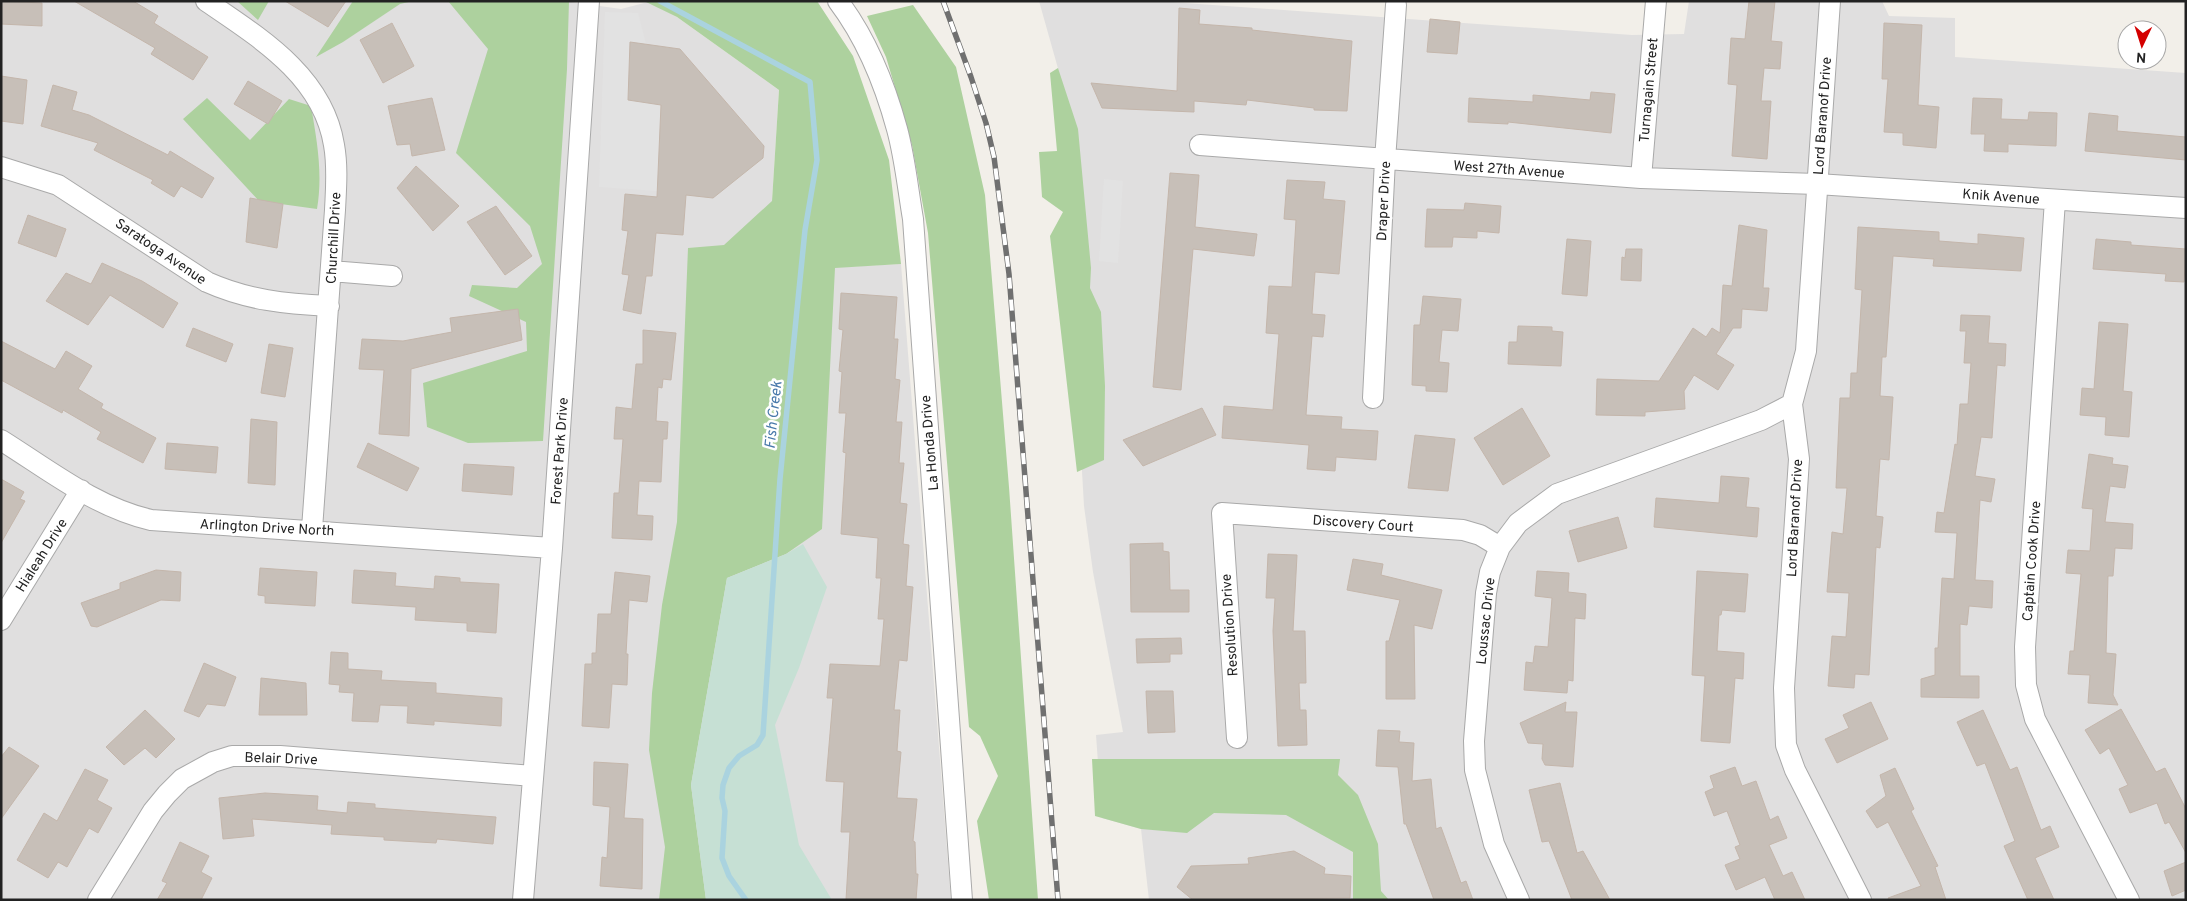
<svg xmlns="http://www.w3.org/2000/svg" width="2187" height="901" font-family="Overpass,sans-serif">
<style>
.residential{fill:#e0dfdf}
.forest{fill:#add19e}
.wetland{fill:#c6e0d4}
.parking{fill:#e2e2e2}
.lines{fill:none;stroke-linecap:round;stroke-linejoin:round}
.stream{stroke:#aad3df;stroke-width:5.5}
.building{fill:#c7bfb8;stroke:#c4b6ab}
.street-casing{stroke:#a9a9a9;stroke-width:22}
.street{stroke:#fff;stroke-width:20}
.rail-casing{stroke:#707070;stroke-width:5.5}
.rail{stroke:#fff;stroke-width:4;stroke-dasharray:11;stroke-linecap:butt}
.labels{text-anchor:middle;stroke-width:5;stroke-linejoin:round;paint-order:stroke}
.street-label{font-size:14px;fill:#222;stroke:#fff}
.water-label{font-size:15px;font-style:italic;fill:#4a7aab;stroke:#fff}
</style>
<rect width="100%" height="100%" fill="#f2efe9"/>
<path class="residential" d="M1,1H564L621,9L648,2L677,17L779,90L772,201L784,270L901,264L951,900H1Z
M1039,1H1157L1632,35L1684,34L1689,1H1882L1889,16L1955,18V57L2186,73V900H1149L1141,829L1102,818L1096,735L1123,732L1093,572L1084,506L1059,72Z"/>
<path class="forest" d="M237,1H269L258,20Z
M353,1H413L400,4L343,42L316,57Z
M448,1H569L567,69L543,441L468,443L427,427L423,383L527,351L526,322L469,296L472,285L517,288L542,264L530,226L456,153L488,49Z
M644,1H817L853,56L889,160L901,264L835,268L822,529L786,554L727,578L691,785L706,900H659L665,847L649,750L652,693L662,605L677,522L688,248L724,245L772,201L779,90L677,17Z
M913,5L956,67L985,195L1009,487L1038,900H989L977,821L998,776L980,736L969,727L928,233L912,145L886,57L867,16Z
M1058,68L1078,129L1091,268L1090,288L1101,312L1105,386L1104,460L1077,472L1050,236L1063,212L1042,197L1039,152L1057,151L1050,73Z
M207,98L250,140L289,99L311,106C317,141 323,174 317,209L259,201L183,119Z
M1092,759H1340L1338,775L1358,795L1378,844L1381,891L1389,900H1353V852L1286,815L1214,813L1187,833L1141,829L1095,816Z"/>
<path class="wetland" d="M803,544L827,587L799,668L775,725L799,845L832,900H706L691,785L727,578L786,554Z"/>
<path class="parking" d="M605,12L638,13L646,44L630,42L628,100L661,105L658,191L599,187Z
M1104,179L1123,181L1118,263L1099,261Z"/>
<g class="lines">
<path class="stream" d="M660,1L810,82L817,160L805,230L780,479L763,735L757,745L739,756L729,768L723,785L722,798L725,811L722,858L729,876L746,900"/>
</g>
<path class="building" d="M1,1L42,3V26L1,24Z
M74,1H133L158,16L154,23L208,57L193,80L151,54L155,48Z
M285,1H346L328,27Z
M1749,1H1775L1771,41L1782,42L1780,69L1764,68L1761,101H1771L1767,159L1732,156L1737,85L1728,84L1731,38L1745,39Z
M1179,8L1200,10L1199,24L1252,28V30L1352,41L1347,111L1314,110V108L1247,100L1246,105L1194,101V112L1102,108L1091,83L1177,91Z
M1430,19L1460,22L1457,54L1427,52Z
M392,23L414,66L383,83L360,40Z
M1884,23L1922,25L1918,105L1939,107L1936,148L1903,145V133L1884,132L1888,79H1882Z
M630,42L680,49L764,146L763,158L713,198L686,195L683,235L656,233L652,276H646L641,314L623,310L629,275L622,274L628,231L622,230L625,194L657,197L661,105L628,100Z
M1,76L27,80L23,124L1,121Z
M248,81L282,101L268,124L234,104Z
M53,85L77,92L72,110L89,115L168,155L170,151L214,178L202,198L181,186L174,197L151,183L153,180L94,150L98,143L41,126Z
M1591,92L1615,94L1611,133L1508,122V124L1468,122L1469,98L1533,102V95L1590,100Z
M432,98L445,150L412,156L410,144L397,145L388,106Z
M1973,98L2002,99L2001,119L2028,120L2029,112L2057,113L2056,146L2008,144V152L1984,151L1985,134H1971Z
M2089,113L2118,116L2117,131L2186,137V160L2085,151Z
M416,166L459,206L433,231L397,188Z
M1170,173L1199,175L1195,227L1257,234L1254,256L1193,249L1181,390L1153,387Z
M1287,180L1325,182L1323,199L1345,201L1339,274L1315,272L1312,314L1325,315L1323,337L1312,336L1306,415L1342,417L1341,429L1378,431L1376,460L1336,457L1335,471L1307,469L1309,445L1222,438L1224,406L1273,410L1279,334L1266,333L1269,286L1292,287L1296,220L1284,219Z
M250,198L283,204L277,248L246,242Z
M1465,203L1501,206L1499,233L1477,231V238L1453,237L1452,247H1425L1427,209L1464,210Z
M496,206L532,256L505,275L467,222Z
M28,215L66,229L56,257L18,243Z
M1739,225L1767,230L1763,288H1769L1767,311L1742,309L1741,328H1733L1716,354L1734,365L1718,390L1694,375L1684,391L1685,409L1645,412V416L1596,415L1597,379L1659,381L1693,328L1706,337L1712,328L1720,333L1723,285L1732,286Z
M1858,227L1939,232V241L1978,244V234L2024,238L2021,271L1933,266L1934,259L1893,256L1886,357H1882L1880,396L1893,397L1889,460L1880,459L1876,516L1883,517L1880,548L1876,547L1869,675L1855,674L1854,688L1828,686L1832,636L1846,637L1849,593L1827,592L1832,532L1843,534L1847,488H1836L1840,398H1850L1851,373H1857L1862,290L1855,289Z
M1567,239L1591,241L1587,296L1562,294Z
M2096,239L2131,242V245L2186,249L2184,282L2165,281L2166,274L2093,269Z
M1626,249H1642L1641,281L1621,280L1622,257L1625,258Z
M102,263L142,281L178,303L163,328L110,295L88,325L46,301L66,273L91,284Z
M841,293L897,297L894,339H898L895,379L900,380L896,422H902L899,463H904L900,503L907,504L903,544L909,545L906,586L913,587L907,661L899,660L894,710H900L897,751L901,752L897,798L917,799L913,841L915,842L916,874H918L916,900H846L850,832H841L844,782L826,781L833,698H827L830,664L880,666L884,619H878L881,578H876L878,538L841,534L846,453L843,452L846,413H839L842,372L839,371L843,330L839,329Z
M1423,296L1461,299L1458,331L1442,330L1439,362L1449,363L1447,392L1426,391V386L1412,385L1414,325H1420Z
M518,309L522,340L411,369L409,436L379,434L384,370L359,369L362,339L403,341L452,332L450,318Z
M1961,315L1990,316L1988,343L2006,344L2005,366L1997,365L1992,438L1981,437L1975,476L1995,479L1991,502L1980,500L1975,580L1993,581L1992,608L1969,606L1967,625L1960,624V676H1979V698L1921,697V679L1935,675V648H1938L1942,578L1954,579L1957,533L1935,532L1937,512L1944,513L1955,444L1957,445L1960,404H1968L1971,363H1964L1966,331H1960Z
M2099,322L2128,324L2123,391L2132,392L2129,437L2105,435L2106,417L2080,415L2082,388L2094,389Z
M1518,326L1552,327V331L1563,332L1561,366L1508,364L1509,342H1517Z
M193,328L233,344L226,362L186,346Z
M643,330L676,333L671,380L663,379L662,388L658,387L656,421L668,422L667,439H663L661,482L639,481L637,515L653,516L652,540L612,538L614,493H619L623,439H614L616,407L632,409L636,364H643Z
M1,341L55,369L66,351L92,366L78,389L103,404L101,408L156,438L143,463L97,439L101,432L63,410L62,413L1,380Z
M269,344L293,348L285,397L261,393Z
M1202,408L1216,435L1143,466L1123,440Z
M1522,408L1550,456L1503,485L1474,438Z
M251,419L277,422L275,485L248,483Z
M1415,435L1455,439L1448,491L1408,488Z
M167,443L218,447L216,473L165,469Z
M368,443L419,468L407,491L357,467Z
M2089,454L2113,458L2112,464L2128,466L2125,488L2110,486L2105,522L2133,524L2132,549L2115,548L2113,576H2108L2106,653L2116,654L2113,695L2118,705L2088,703L2090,675L2068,674L2070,651H2074L2081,574L2066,573L2068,550L2090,551L2093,509L2082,508Z
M464,464L514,467L512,495L462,491Z
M1721,476L1749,478L1746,507L1759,508L1757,537L1654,527L1656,498L1719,503Z
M1,479L24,492L20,499L25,501L1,543Z
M1618,517L1627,548L1578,562L1569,531Z
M1163,543V551L1169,552L1170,590H1189V612H1131L1130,544Z
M1268,554L1297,555L1293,631H1305L1306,683H1299L1300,710H1306L1307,745L1278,746L1273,631L1275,598H1266Z
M1353,559L1383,564L1381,575L1442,590L1432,629L1414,625L1415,699H1386V641H1389L1400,600L1347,590Z
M260,568L317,572L315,606L265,603V596L258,595Z
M156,570L181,572L180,601L161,600L97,627L91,626L81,603L120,589V583Z
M354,570L396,573L395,586L434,589L435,576L460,578V582L499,584L496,633L467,631V623L415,620L416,607L352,603Z
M1537,571L1569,573L1568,592L1586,594L1585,619L1575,618L1573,681L1568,680L1567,693L1524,690L1526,662L1533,663L1535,646L1548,647L1552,598L1535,596Z
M1697,571L1748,574L1745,612L1722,610L1721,615H1719L1717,651L1744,653L1743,679L1735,678L1730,743L1701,741L1705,676L1692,675Z
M615,572L650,576L647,602L629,600L626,654H628L627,685L612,684L609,728L582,726L585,664H592V653H596L598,614H611Z
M1181,638L1182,654H1170V662L1137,663L1136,639Z
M331,652L348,653V669L382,671L381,680L436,683V693L502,698L501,726L434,721V725L407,723L408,706L380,705L378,722L352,721L354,693L339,692L340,685L329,684Z
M204,663L236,677L225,706L207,704L199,717L184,711Z
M261,678L306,683L307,715H259Z
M1146,691H1173L1175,732L1148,733Z
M1566,702L1565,712H1577L1573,767L1545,765L1542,759L1543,744L1528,743L1520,723Z
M1871,702L1888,739L1837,763L1825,739L1849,728L1843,715Z
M2121,709L2156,772L2165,768L2186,809V853L2169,822L2165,824L2157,803L2130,813L2119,789L2128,785L2109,748L2100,754L2085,730Z
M145,710L175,739L156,758L145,748L124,765L106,747Z
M1983,710L2010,770L2017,767L2041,830L2050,826L2059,847L2035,858L2054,900H2028L2004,846L2015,841L1985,763L1977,766L1957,722Z
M1378,730L1400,731L1399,742L1414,743L1412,781L1431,779L1436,829L1441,827L1461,883L1466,881L1473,900H1434L1406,824H1404L1398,767L1376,766Z
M9,747L39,766L1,819V757Z
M594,762L628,764L624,818L643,819L642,889L600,886L602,857L607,858L610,807L593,805Z
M1735,767L1742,786L1756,781L1770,820L1778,816L1787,838L1769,845L1783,876L1792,872L1805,900H1775L1765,877L1736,890L1725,865L1740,859L1735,847L1740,845L1727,811L1714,816L1705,792L1714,788L1710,776Z
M1895,768L1914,809L1911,811L1938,866L1935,867L1946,900H1889L1888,898L1921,886L1888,822L1877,828L1866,811L1886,796L1880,775Z
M85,769L108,780L97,800L112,808L98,833L89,828L67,867L58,862L48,878L17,860L44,813L57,821Z
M1560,783L1577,853L1583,851L1610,900H1572L1549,841L1542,842L1529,790Z
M265,793L318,796L317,810L347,813L348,802L375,804V808L496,817L493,844L437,839L436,843L384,840V837L331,834L332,825L252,819L254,836L223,839L219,798Z
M180,842L209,856L201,872L212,878L201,900H157L167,883L162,881Z
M1294,851L1325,868L1324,874L1351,876L1350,898L1193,900L1177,887L1191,866L1249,864L1248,858Z
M2186,862V890L2172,896L2164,871Z"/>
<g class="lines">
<g class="street-casing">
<path id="street" d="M206,1C260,38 323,76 334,145C338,167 336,189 335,210L312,529
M838,1C866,38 885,85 897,129C905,158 908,190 913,219L962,900
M1830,1L1806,351L1792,404L1799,459L1784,688L1786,745L1795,770L1861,900
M1200,145L1641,178L1817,184L2186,208
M1,167L58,185L207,282C247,300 286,304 329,306
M1641,178L1656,1
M2055,200L2025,647L2026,685L2035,719L2129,900
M331,271L392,276
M1373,398L1385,160L1396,5
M1,440C49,470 95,507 151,520L552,548
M1,620L81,490
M1237,738L1222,513L1463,530L1480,535L1500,547
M98,900L153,811L167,794L182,779L213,762L232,756H280L533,776
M523,900L552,548L589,1
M1519,900L1494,844L1475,770L1474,741L1486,593L1490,572L1500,547L1518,523L1557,494L1761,420L1792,404"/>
</g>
<use href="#street" class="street"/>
<g class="rail-casing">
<path id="rail" d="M943,1L971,77L986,123L994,157L1009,274L1058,900"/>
</g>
<use href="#rail" class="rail"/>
</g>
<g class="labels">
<g class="street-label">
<text transform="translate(1648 90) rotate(-85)" y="5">Turnagain Street</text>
<text transform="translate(1822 116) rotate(-86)" y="5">Lord Baranof Drive</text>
<text transform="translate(1509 169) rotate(4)" y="5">West 27th Avenue</text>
<text transform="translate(2001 196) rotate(4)" y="5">Knik Avenue</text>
<text transform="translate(1383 201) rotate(-87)" y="5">Draper Drive</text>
<text transform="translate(333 238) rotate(-87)" y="5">Churchill Drive</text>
<text transform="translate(161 251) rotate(34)" y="5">Saratoga Avenue</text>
<text transform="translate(929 443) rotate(-95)" y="5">La Honda Drive</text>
<text transform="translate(559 451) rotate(-86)" y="5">Forest Park Drive</text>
<text transform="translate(1794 518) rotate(-87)" y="5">Lord Baranof Drive</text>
<text transform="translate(1363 523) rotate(4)" y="5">Discovery Court</text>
<text transform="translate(267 527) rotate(3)" y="5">Arlington Drive North</text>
<text transform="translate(41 555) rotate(-58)" y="5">Hialeah Drive</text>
<text transform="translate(2031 561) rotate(-86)" y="5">Captain Cook Drive</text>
<text transform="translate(1485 621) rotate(-84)" y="5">Loussac Drive</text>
<text transform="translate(1229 625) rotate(-94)" y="5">Resolution Drive</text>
<text transform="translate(281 758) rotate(2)" y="5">Belair Drive</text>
</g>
<g class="water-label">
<text transform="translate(773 415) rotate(-84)" y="5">Fish Creek</text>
</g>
</g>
<rect width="2187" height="901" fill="none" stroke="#222222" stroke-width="5"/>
<g transform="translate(2142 45) rotate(184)"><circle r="24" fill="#ffffff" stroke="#a7a7a7"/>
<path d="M0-4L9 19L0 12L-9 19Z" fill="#d40000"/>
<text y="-8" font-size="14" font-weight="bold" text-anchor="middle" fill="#222222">N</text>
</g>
</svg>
